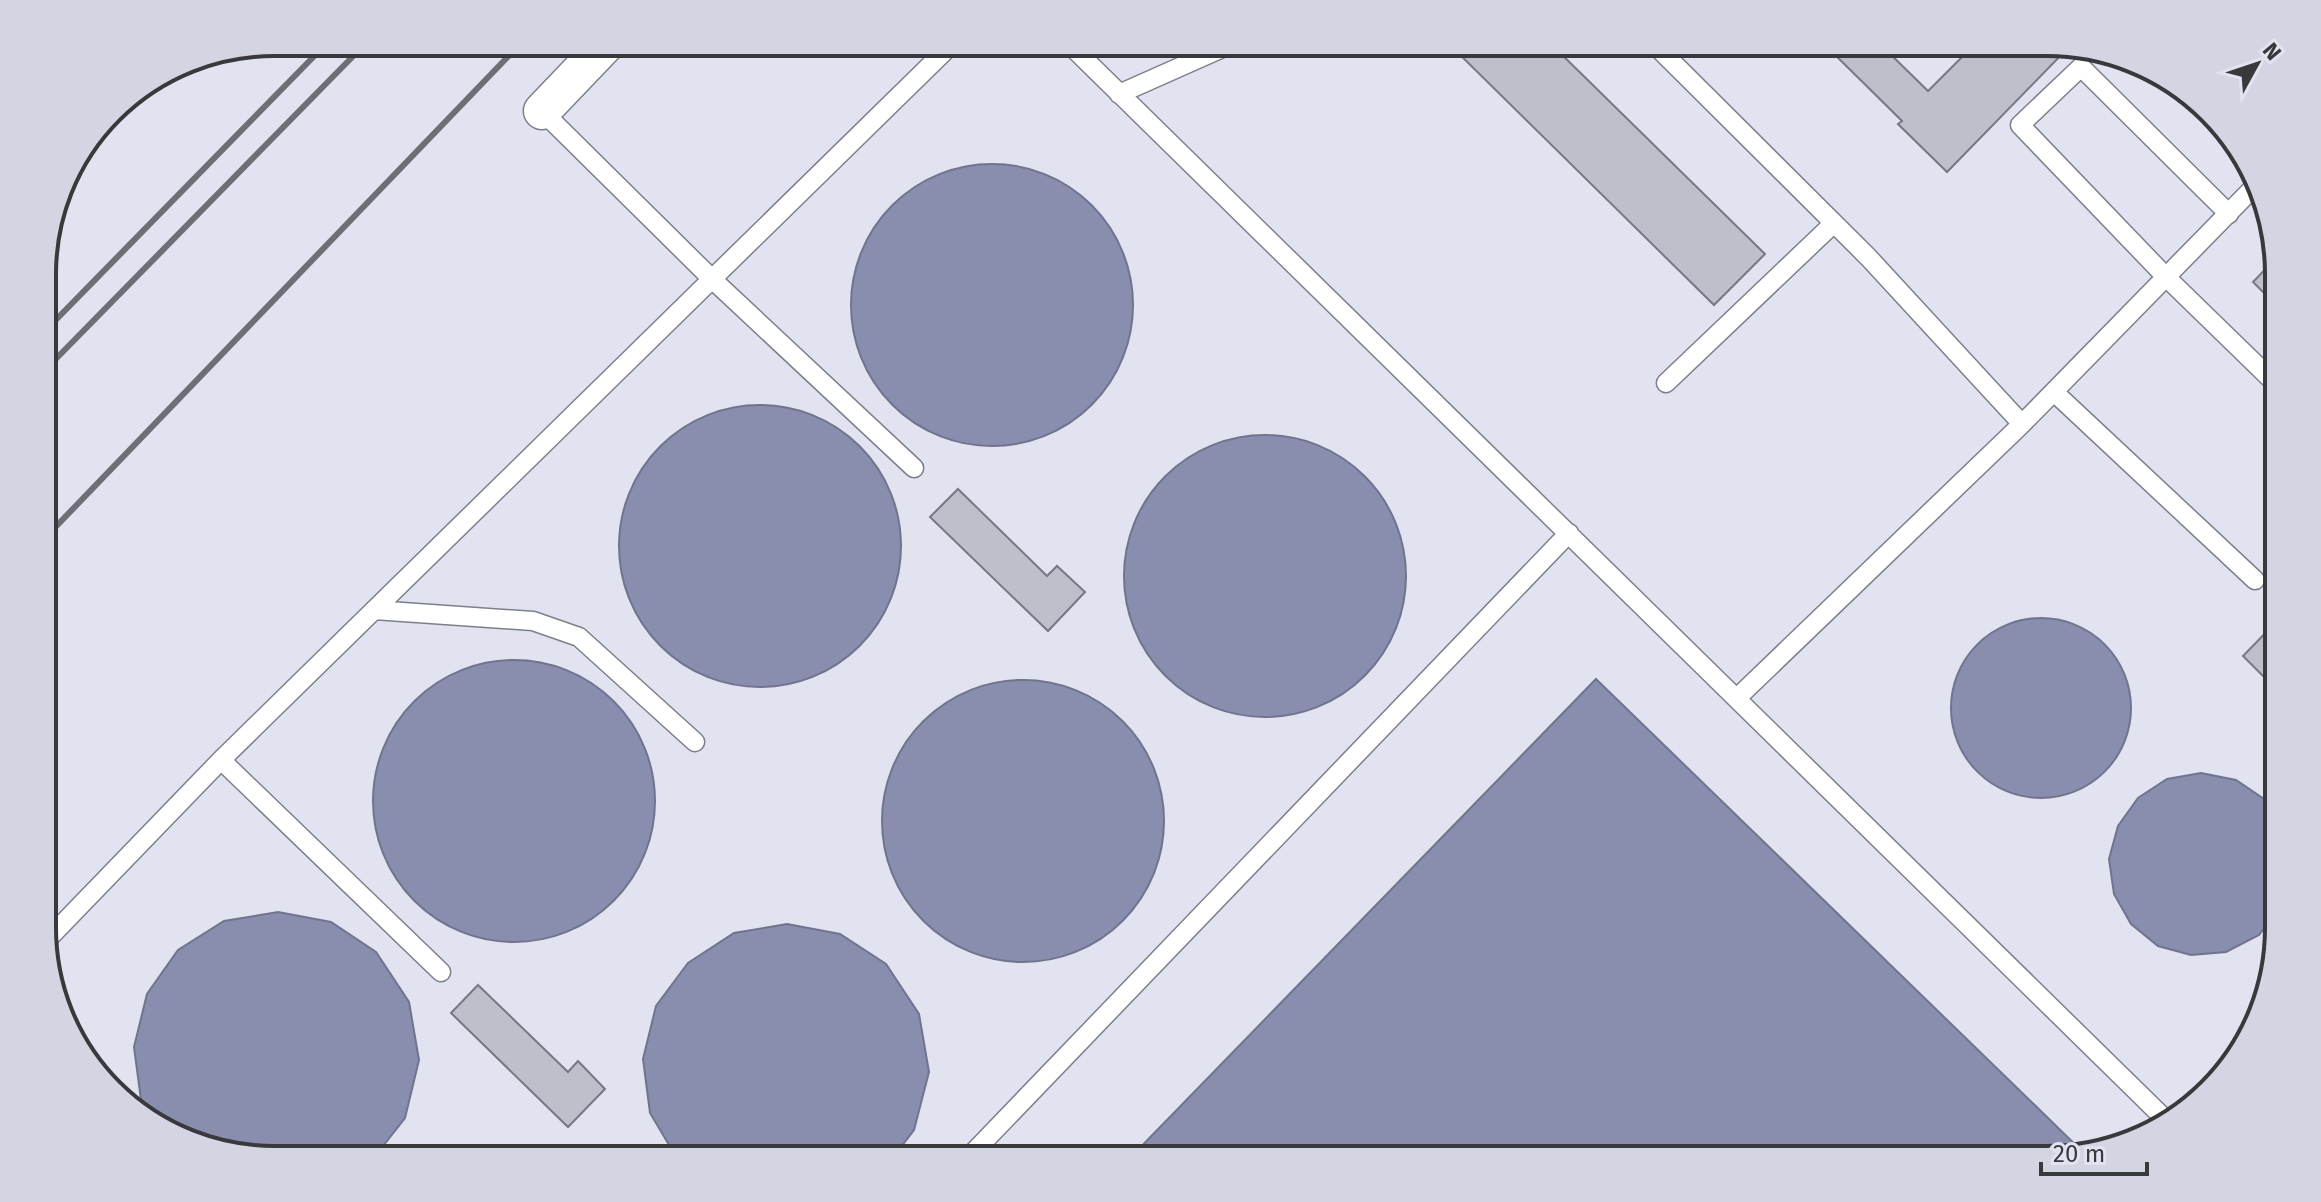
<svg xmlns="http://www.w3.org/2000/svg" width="2321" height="1202" font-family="'Fira Sans',sans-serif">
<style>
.water{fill:#898eaf;stroke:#71748d;stroke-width:2}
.building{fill:#bdbfcb;stroke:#767883;stroke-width:2}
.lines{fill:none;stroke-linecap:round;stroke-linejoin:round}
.service-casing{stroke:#7d7f8a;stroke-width:21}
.minor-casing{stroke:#7d7f8a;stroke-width:39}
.service{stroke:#fff;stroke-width:18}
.minor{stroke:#fff;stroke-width:36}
.rail{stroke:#6e6e76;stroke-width:6}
.rim{fill:none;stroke:#38383d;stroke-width:4}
</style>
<rect width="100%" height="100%" fill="#e1e3f0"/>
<path class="water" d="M851 305a141 141 0 1 1 282 0a141 141 0 1 1-282 0Z
M619 546a141 141 0 1 1 282 0a141 141 0 1 1-282 0Z
M1124 576a141 141 0 1 1 282 0a141 141 0 1 1-282 0Z
M1951 708a90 90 0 1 1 180 0a90 90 0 1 1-180 0Z
M373 801a141 141 0 1 1 282 0a141 141 0 1 1-282 0Z
M1596,679L2083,1152L2062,1160H1128Z
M882 821a141 141 0 1 1 282 0a141 141 0 1 1-282 0Z
M2201,773L2236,780L2264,799L2279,821V909L2259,935L2226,952L2191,955L2158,946L2131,924L2114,894L2109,859L2118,826L2138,798L2167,779Z
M278,912L331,922L376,952L409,1002L419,1060L405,1118L372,1160H274L171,1136L153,1121L141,1100L134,1047L147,994L178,950L224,921Z
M787,924L840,934L886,964L919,1014L929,1072L914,1130L891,1160H678L650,1113L643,1059L656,1006L688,963L734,933Z"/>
<path class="building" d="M1447,42H1549L1765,254L1714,305Z
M1822,42H1878L1928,91L1977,42H2047L2069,47L1947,172L1898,124L1902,121Z
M2277,257V306L2253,282Z
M958,489L1047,576L1057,566L1085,592L1048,631L930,517Z
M2278,620V676L2271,684L2243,656Z
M478,985L568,1072L578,1061L605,1089L568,1127L451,1013Z"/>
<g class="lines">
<g class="service-casing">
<path id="service" d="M1067,42L2169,1123
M1652,42L1868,257L2022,424
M1119,94L1236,42
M2229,214L2081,67L2020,125L2166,277L2277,385
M1666,383L1834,223
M2054,392L2255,580
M914,468L712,279L954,42
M374,610L533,621L579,637L695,742
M1737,698L2022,424L2255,186
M221,760L441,972
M44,943L221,760L712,279L542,111
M966,1160L1569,533"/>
</g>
<g class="minor-casing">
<path id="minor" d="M542,111L608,42"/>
</g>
<use href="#service" class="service"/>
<use href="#minor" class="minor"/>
<path class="rail" d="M43,333L328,42
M43,372L367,42
M43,540L522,42"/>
</g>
<path d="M0 0H2321V1202H0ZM274 56H2047A218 218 0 0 1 2265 274V928A218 218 0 0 1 2047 1146H274A218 218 0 0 1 56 928V274A218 218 0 0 1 274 56Z" fill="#d3d5e2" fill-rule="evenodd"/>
<path class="rim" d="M274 56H2047A218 218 0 0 1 2265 274V928A218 218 0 0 1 2047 1146H274A218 218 0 0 1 56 928V274A218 218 0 0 1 274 56Z"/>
<g transform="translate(2257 64) rotate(50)" stroke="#e1e3f0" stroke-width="6" paint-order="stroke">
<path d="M0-6L14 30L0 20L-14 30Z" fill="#38383d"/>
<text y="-12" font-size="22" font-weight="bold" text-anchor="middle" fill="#38383d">N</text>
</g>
<path d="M2041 1162v12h106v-12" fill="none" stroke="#38383d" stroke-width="4"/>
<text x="2053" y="1162" font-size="24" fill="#38383d" stroke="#e1e3f0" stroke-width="6" paint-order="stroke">20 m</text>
</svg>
